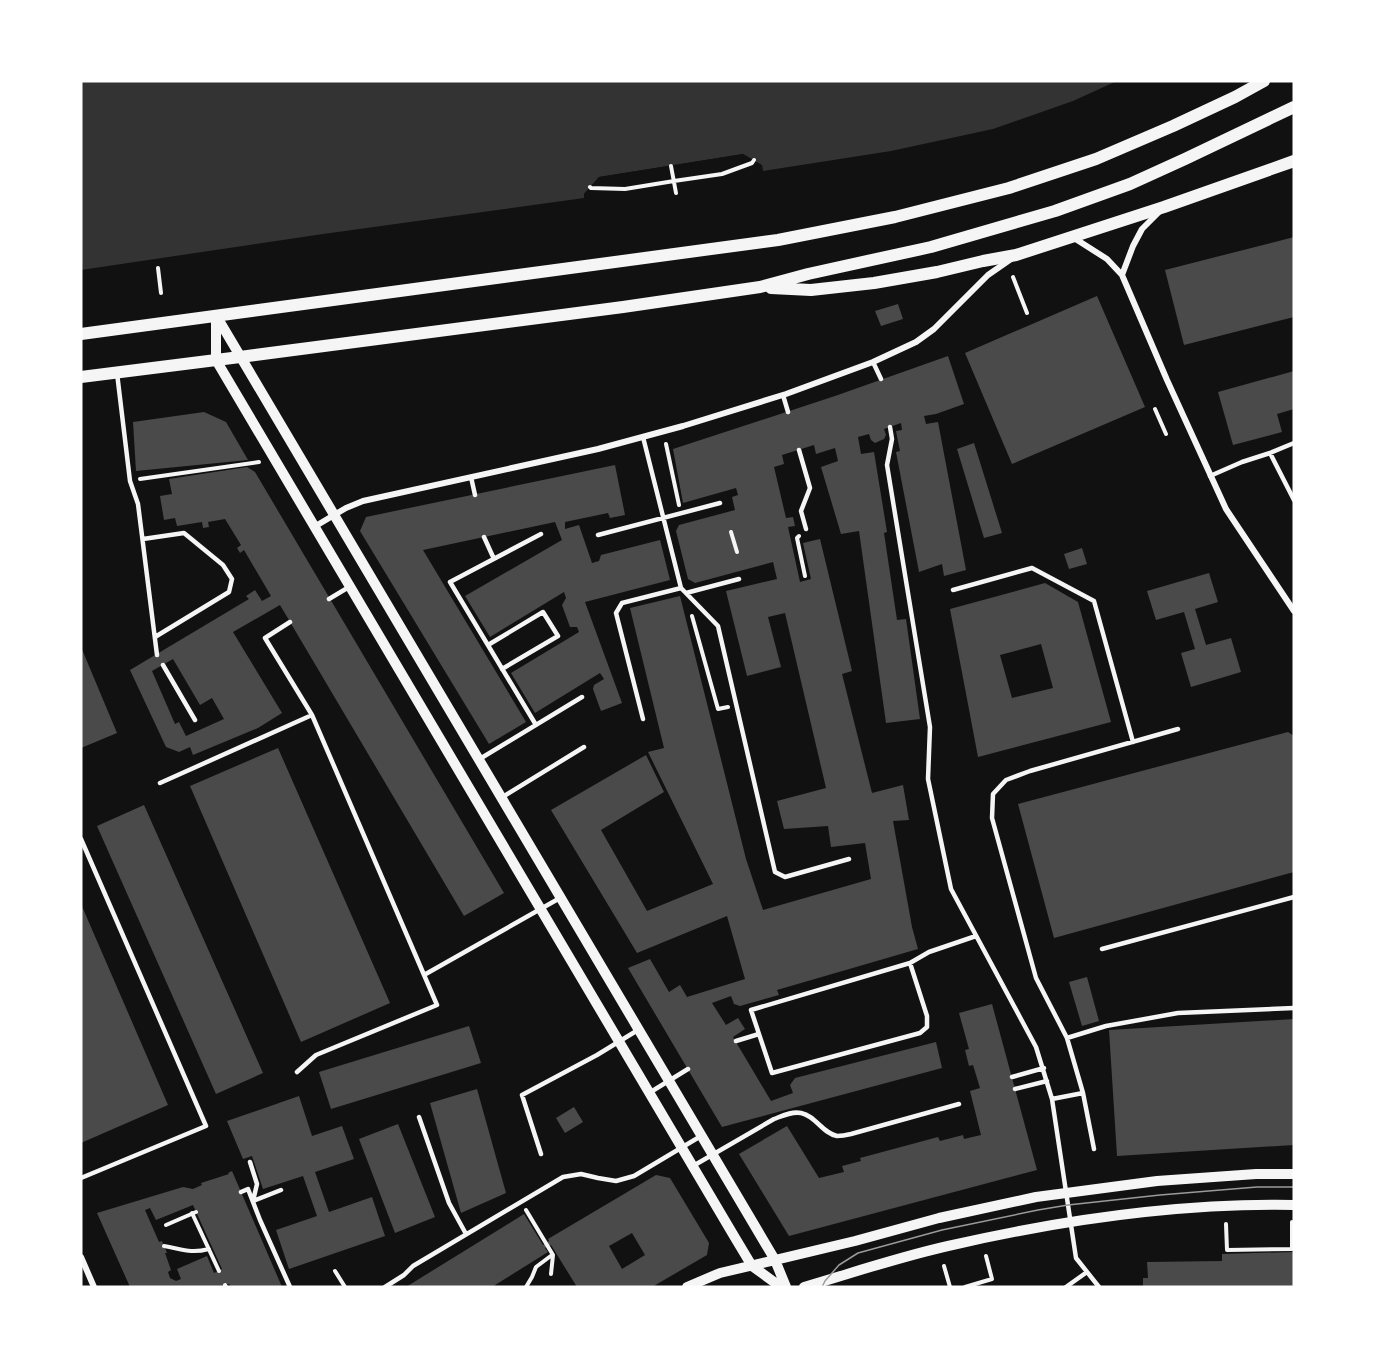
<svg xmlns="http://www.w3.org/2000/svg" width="1375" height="1368" font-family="'Open Sans',sans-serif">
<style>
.water{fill:#333}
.pier{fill:#111}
.building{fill:#4a4a4a;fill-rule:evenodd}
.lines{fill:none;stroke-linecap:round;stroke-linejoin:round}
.path{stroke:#f5f5f5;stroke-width:4}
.service{stroke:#f5f5f5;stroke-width:4.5}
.minor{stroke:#f5f5f5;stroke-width:6}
.tertiary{stroke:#f5f5f5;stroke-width:10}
.secondary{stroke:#f5f5f5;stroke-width:12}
.tram{stroke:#9a9a9a;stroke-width:1.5}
</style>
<rect width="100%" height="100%" fill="#111"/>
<path class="water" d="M81,81H1117L1073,101L993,129L891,151L763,171L761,165L743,154L599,177L584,194V198L323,234L81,270Z"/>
<path class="pier" d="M743,154L762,165L763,171L760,172L759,167L743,157L600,180L587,195V198H584V194L599,177Z"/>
<path class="building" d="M1294,237V317L1184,345L1165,270Z
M1097,296L1145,407L1012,464L965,353Z
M898,304L903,319L881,326L875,311Z
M948,356L964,404L936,414L924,416L926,424L938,422L966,570L944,576L942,564L919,572L896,452L900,451L896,431L902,430L901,423L884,429L886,435L884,439L875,443L871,440L869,434L858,437L861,454L874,452L887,532L884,533L897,620L906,619L920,719L886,723L859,531L841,534L821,467L838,461L835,448L816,454L814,445L782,455L784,464L774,467L786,518L793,517L795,526L788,527L800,582L811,579L803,543L820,539L852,671L842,674L872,793L903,785L909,820L893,821L912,927L918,949L777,990L779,995L740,1006L734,1004L731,996L712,1003L726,1025L738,1018L745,1029L733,1037L771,1101L793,1093L790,1085L795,1078L936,1042L942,1068L722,1127L628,968L650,959L669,992L680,985L687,997L745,979L727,916L637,953L551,810L646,755L664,792L601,830L647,911L713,884L648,752L664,748L630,608L680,596L746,859L763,910L871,879L865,843L831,847L828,826L784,829L777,801L826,788L785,613L768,617L781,667L747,676L726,591L777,579L773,562L695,583L688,579L676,531L679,525L735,510L732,497L738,495L736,488L683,503L673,449L835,396Z
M1294,371V409L1277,414L1282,432L1233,445L1218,392Z
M204,412L226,422L248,460L136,471L133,422Z
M974,443L1002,533L984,538L957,449Z
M615,465L625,515L610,518L608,513L565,522V529L579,525L592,563L599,561L601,555L660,540L670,580L585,602L622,703L601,711L593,689L594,685L604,679L600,673L535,713L511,673L579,632L577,627H570L562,605L566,598L564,592L490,637L465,596L562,540L555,522L423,550L526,722L489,744L360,531L366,517Z
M247,467L255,472L504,893L464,916L280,605L233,632L282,713L258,728L193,755L190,747L179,752L166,747L130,670L249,599L246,596L255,590L262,601L271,596L244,550L240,553L237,548L241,545L225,519L208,522L209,527L203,528L202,522L177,526L175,518L164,520L160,496L172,494L169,479ZM173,659L200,705L212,698L224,719L186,736L179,722L175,724L152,671Z
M1082,548L1087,564L1069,569L1064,554Z
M1209,573L1218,602L1195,609L1206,645L1231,638L1241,672L1191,687L1181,653L1195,649L1184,612L1156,620L1147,591Z
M1045,583L1078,602L1111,722L978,757L950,609ZM1041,644L1053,688L1012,698L1000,655Z
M81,647L117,733L81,748Z
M1288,732L1294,736V872L1054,938L1018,804Z
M278,748L390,1003L301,1042L190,786Z
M144,805L263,1073L216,1094L97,826Z
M81,904L168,1105L81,1143Z
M1087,977L1099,1021L1082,1026L1069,982Z
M992,1004L1037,1170L789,1236L739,1154L787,1126L819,1178L844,1172L842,1166L861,1161L860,1158L938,1137L940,1141L963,1135L964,1139L981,1135L970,1091L980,1088L973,1065L969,1066L965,1050L969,1049L959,1013Z
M1294,1019V1145L1117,1156L1109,1030Z
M469,1026L481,1063L331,1109L319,1072Z
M477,1089L506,1193L461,1213L430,1103Z
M299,1096L312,1136L342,1126L354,1159L315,1172L329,1212L372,1197L385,1236L289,1269L276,1230L317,1216L303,1176L263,1189L252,1156L243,1159L227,1121Z
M574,1107L583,1122L565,1133L556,1118Z
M398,1124L435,1217L395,1233L359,1139Z
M232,1171L282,1287H231L229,1284L220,1287H130L97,1213L183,1187L193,1189L202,1185L201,1183L229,1174L228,1173ZM193,1205L222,1269L214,1273L207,1256L177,1269L181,1279L176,1281L170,1278L168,1272L171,1270L165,1253H167L162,1241L159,1242L145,1210L150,1208L156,1220Z
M656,1175L670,1178L709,1243L707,1255L652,1287H577L551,1245L545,1248L548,1252L492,1287H406L524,1214L543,1245L549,1241L548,1239ZM632,1233L645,1255L622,1269L609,1246Z
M1294,1252V1287H1143V1278H1148L1147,1262L1222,1261V1254Z"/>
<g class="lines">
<path class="path" d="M671,166L676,193
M590,187L591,188L625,189L674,181L722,174L752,163L754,160
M158,268L161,293
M1013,277L1027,313
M1155,409L1166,434
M666,444L679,505
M140,479L259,462
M731,532L737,552
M799,536L797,538L805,576
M692,616L718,709L728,707
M526,1210L553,1255L551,1274
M192,1213L219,1271
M1226,1224L1227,1250L1292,1249V1222
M166,1225L196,1212
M164,1246C182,1249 190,1254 209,1249
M944,1266L950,1287
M335,1271L345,1287
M225,1285L226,1287
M526,1287L532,1277L536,1267L552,1255
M965,1287L992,1279L986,1256"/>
<path class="service" d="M873,362L881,379
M117,373L130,481L138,504L157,655
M783,395L788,412
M890,427L892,439L887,465L930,727L928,779L951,889L1036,1047L1052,1099L1076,1258L1099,1287
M643,437L681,588L718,626L775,872L785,877L849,859
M799,450L810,488L801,511L806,529
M1270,453L1294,443
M1210,476L1242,462L1270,453L1294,500
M471,477L475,495
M598,535L720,503
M484,537L494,559
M143,539L184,533L223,565L232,579L229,592L155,637
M953,590L1032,568L1094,601L1133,742
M686,593L739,579
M329,599L349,587
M290,622L265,638L312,715L437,1005L316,1055L297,1072
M488,645L543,612L558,636L502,669
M163,665L195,720
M643,719L616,613L622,603L681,588
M536,725L450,582L541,534
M478,760L582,697
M160,783L312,715
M501,798L584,747
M81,839L206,1126L81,1178
M1102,949L1294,897
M910,963L927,1016V1027L920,1033L772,1073L751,1010L910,963L929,952L976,936
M424,975L560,898
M1067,1038L1106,1026L1178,1013L1294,1008
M736,1041L759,1034
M1012,1077L1044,1068
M1015,1089L1047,1081
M649,1093L688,1069
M1052,1099L1083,1093
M419,1117L449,1203L466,1234
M1094,1149L1083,1093L1067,1038L1036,978L992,818L993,794L1006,780L1030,771L1178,729
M541,1154L522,1095L597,1055L638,1030
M250,1162L257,1184L253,1201L281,1190
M693,1166L774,1119C782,1116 792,1111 801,1113C816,1116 822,1133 837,1136C841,1136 847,1135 851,1134L959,1104
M241,1192L248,1189L260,1220L290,1287
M385,1287L404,1275L413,1266L563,1177L581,1174L598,1178L616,1181L634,1176L701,1136
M1066,1287L1087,1272"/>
<path class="minor" d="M1074,238L1107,259L1122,275L1167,380L1226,509L1294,611
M1122,275L1133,246L1142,229L1159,212
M314,527L346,508L363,501L598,449L683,426L786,394L873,362L916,342L934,329L988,275L1011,259
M81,1257L94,1287"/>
<path class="tertiary" d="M216,316V360L734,1236L752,1266L781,1287
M217,317L775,1260L786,1287
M687,1287L720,1273L855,1241L939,1218L1036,1197L1157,1181L1256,1174H1294
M804,1287C852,1273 899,1257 948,1246C1061,1220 1177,1203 1294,1205"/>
<path class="secondary" d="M771,288L811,290L874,283L937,272L983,261L1016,255L1164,207L1294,161
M81,334L778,240L895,217L1009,188L1096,159L1173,126L1235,97L1264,81
M81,377L240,357L623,307L760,287L808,274L931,247L1055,211L1130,184L1185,159L1294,107"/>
<path class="tram" d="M822,1287L825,1281L839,1265L858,1253L942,1230L1038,1210L1068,1205L1160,1195L1257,1187H1294"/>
</g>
<rect width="1375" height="1368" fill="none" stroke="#ffffff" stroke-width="165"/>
</svg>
